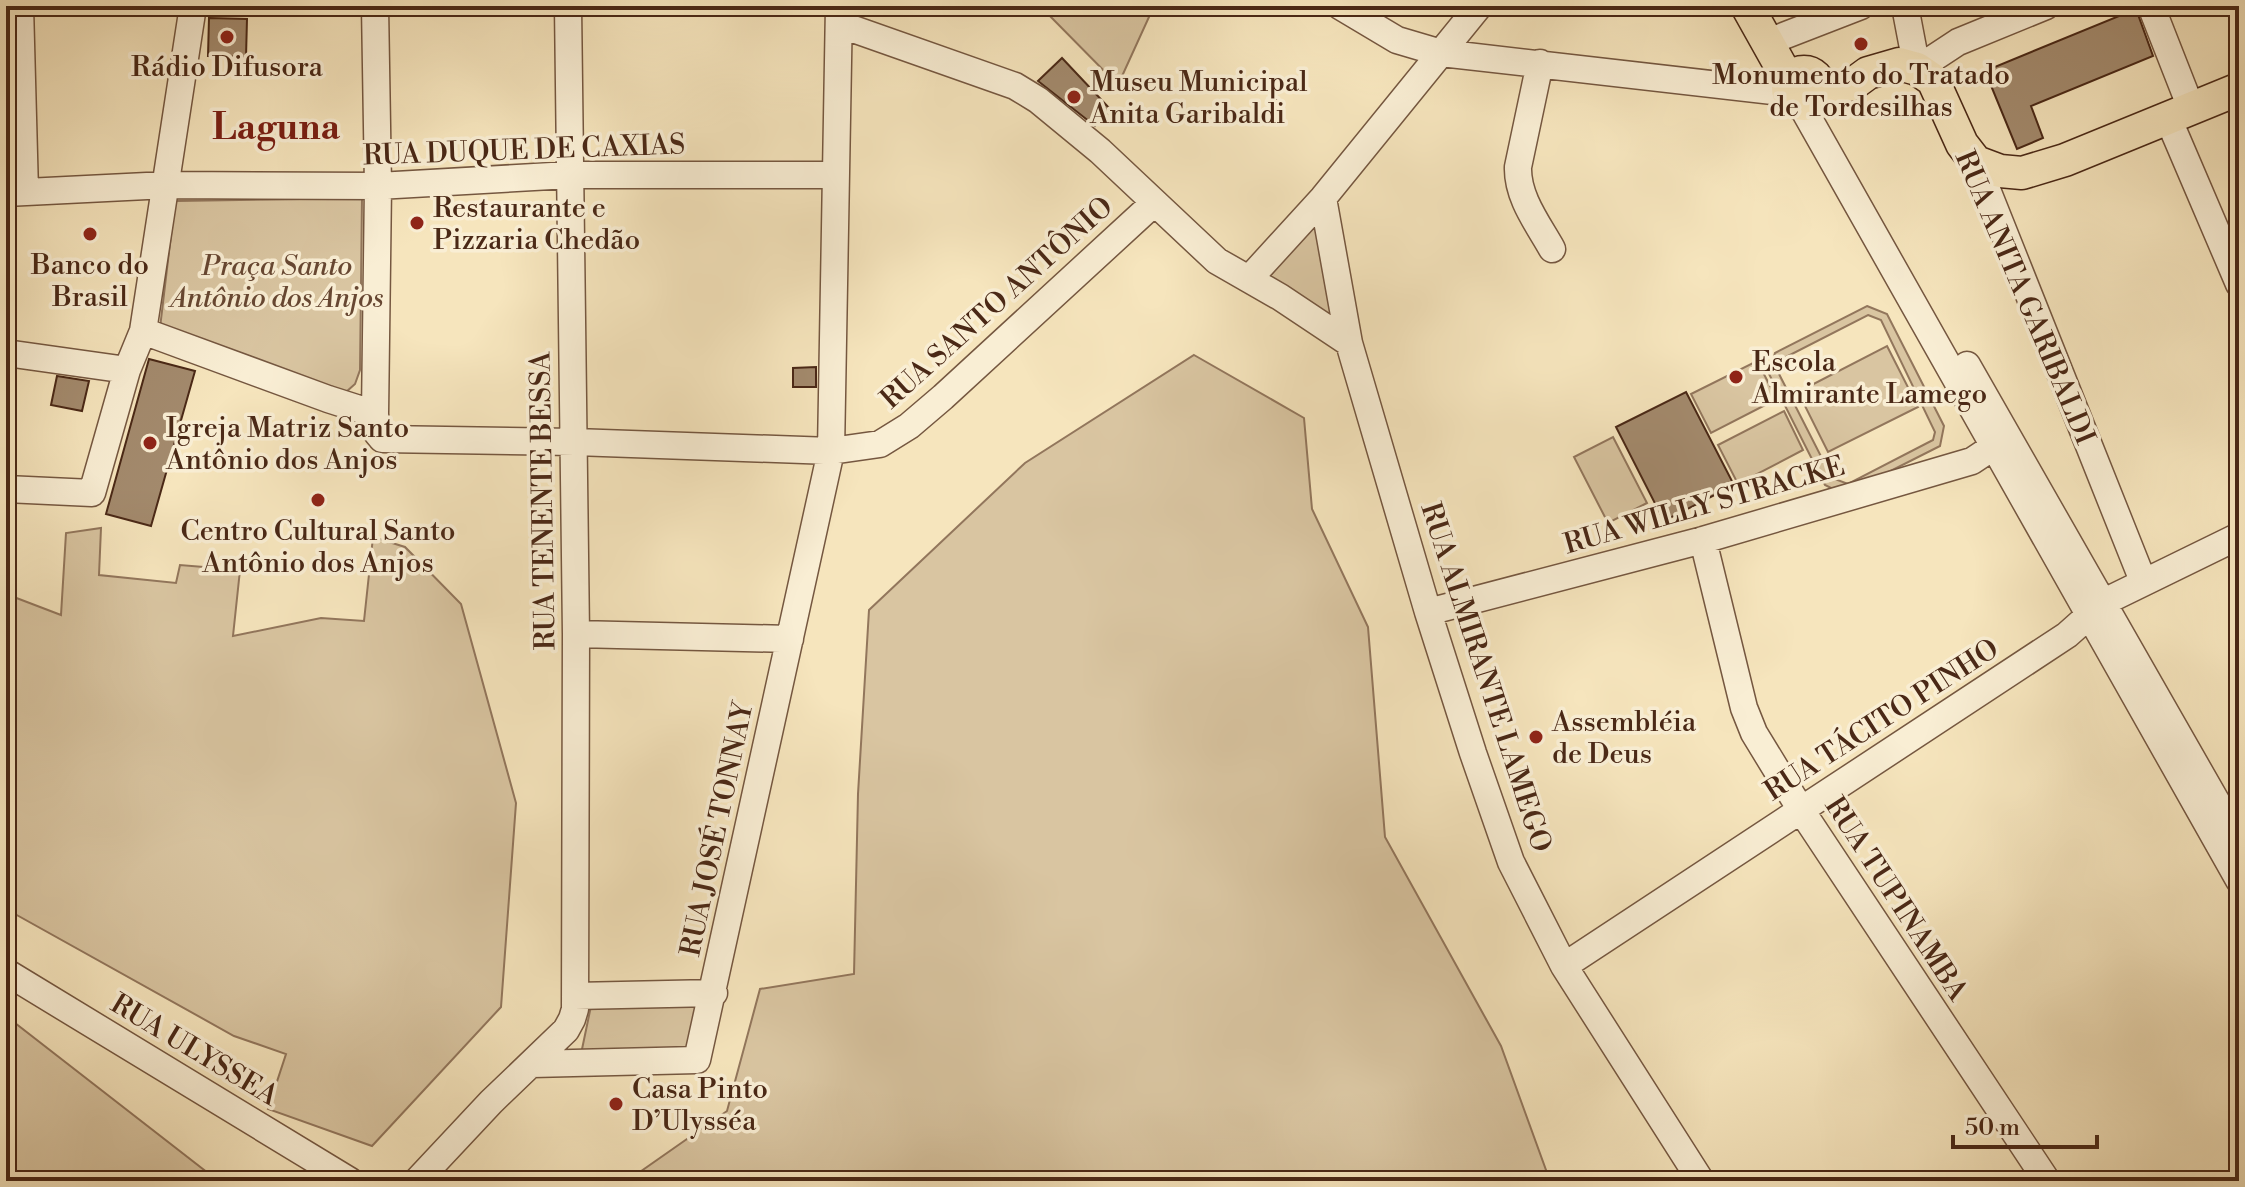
<svg xmlns="http://www.w3.org/2000/svg" width="2245" height="1187" font-family="'Libre Bodoni',serif">
<style>
.green{fill:#d9c5a1;stroke:#92765c;stroke-width:2;fill-rule:evenodd}
.building{fill:#a38a6d;stroke:#4a2816;stroke-width:2}
.lines{fill:none;stroke-linecap:round;stroke-linejoin:round}
.minor-casing{stroke:#755740;stroke-width:29}
.major-casing{stroke:#4a2816;stroke-width:35}
.minor{stroke:#f9eed4;stroke-width:26}
.major{stroke:#f6e5bd;stroke-width:32}
.poi-dot{fill:#8f2418;stroke:#f9eed4;stroke-width:3}
.labels{text-anchor:middle;stroke-width:7;stroke-linejoin:round;paint-order:stroke}
.poi-label{font-size:28px;fill:#4a2816;stroke:#f9eed4;text-anchor:start}
.street-label{font-size:28px;fill:#4a2816;stroke:#f9eed4}
.park-label{font-size:28px;font-style:italic;fill:#674732;stroke:#f9eed4}
.district-label{font-size:36px;font-weight:bold;fill:#7a1f14;stroke:#f9eed4}
</style>
<rect width="100%" height="100%" fill="#f6e5bd"/>
<filter id="stains"><feTurbulence type="fractalNoise" baseFrequency=".0025" numOctaves="4"/><feColorMatrix values="0 0 0 0 .2 0 0 0 0 .09 0 0 0 0 .02 0 0 0 .5 -.17"/></filter>
<radialGradient id="worn" r=".72"><stop offset=".6" stop-color="#630" stop-opacity="0"/><stop offset="1" stop-color="#630" stop-opacity=".3"/></radialGradient>
<path class="green" d="M1040,6H1154L1118,85Z
M362,198L360,370L355,384L346,392L160,328L175,201Z
M1314,221L1340,327L1266,281Z
M1867,306L1887,314L1944,426L1940,446L1849,492L1833,489L1825,485L1769,374L1775,353ZM1868,315L1881,320L1935,432L1933,440L1848,484L1832,478L1778,372L1782,359Z
M1887,346L1918,407L1828,452L1798,392Z
M1194,355L1304,418L1312,509L1368,627L1385,837L1501,1046L1550,1181H627L727,1111L760,989L854,974L858,794L869,610L1025,463Z
M1757,361L1777,399L1711,433L1691,394Z
M1784,411L1803,450L1738,484L1718,445Z
M1613,437L1647,503L1608,523L1574,457Z
M101,528L99,575L176,583L180,565L240,570L233,636L321,618L364,621L373,537L405,547L461,604L516,803L501,1007L372,1146L268,1109L286,1054L234,1036L6,909V594L61,615L66,533Z
M698,1005L689,1049L581,1054L591,1006Z
M6,1016L217,1180L218,1181H6Z"/>
<path class="building" d="M2136,9L2153,56L2031,106L2043,138L2017,149L1985,71Z
M209,18L247,19L246,57L208,56Z
M1062,58L1111,110L1095,126L1038,81Z
M149,359L195,371L151,526L106,514Z
M816,367V387H793V368Z
M57,376L89,381L82,411L51,405Z
M1686,392L1734,485L1664,521L1616,427Z"/>
<g class="lines">
<g class="minor-casing">
<path id="minor" d="M20,6L25,192
M375,6L378,186L375,414L377,433L382,439L575,442L831,451L880,444L909,426L943,397L1154,203
M1340,6L1397,40L1441,53L1789,93
M1905,6L1917,69L1958,42L2046,6
M2151,6L2191,108
M839,24L1015,86L1038,100L1100,151L1217,261L1280,297L1349,343
M1781,37L1861,6
M1540,63L1518,167C1517,197 1538,224 1552,249
M1800,103L2239,880
M2168,118L2239,284
M1976,162L2143,581
M6,193L167,185L378,186L569,175H835
M1323,198L1349,343L1428,612L1473,753L1511,862L1564,966L1701,1181
M1249,279L1323,198L1479,6
M143,331L328,399L375,414
M6,353L127,370
M1967,365L2239,841
M6,489L92,493L127,370L143,331L193,6
M1703,540L1744,708L1754,733L1801,810L2047,1181
M1428,612L1703,540L1972,461L2005,439
M576,634L790,639
M1564,966L2067,635L2104,602L2239,536
M6,972L350,1181
M575,996L714,993
M532,1064L697,1060L831,451L839,6
M417,1181L491,1102L566,1030L572,1019L575,1009L576,634L568,6"/>
</g>
<g class="major-casing">
<path id="major" d="M1747,6L1789,81
M1788 88a16 16 0 1 1 32 0a16 16 0 1 1-32 0Z
M1820,91L1853,84L1868,73L1899,64L1917,69L1933,80L1962,144L1976,162L2000,171L2022,173L2065,160L2239,89"/>
</g>
<use href="#minor" class="minor"/>
<use href="#major" class="major"/>
</g>
<g class="poi-dot">
<circle cx="227" cy="37" r="8"/>
<circle cx="1861" cy="44" r="8"/>
<circle cx="1074" cy="97" r="8"/>
<circle cx="417" cy="223" r="8"/>
<circle cx="90" cy="234" r="8"/>
<circle cx="1736" cy="377" r="8"/>
<circle cx="150" cy="443" r="8"/>
<circle cx="318" cy="500" r="8"/>
<circle cx="1536" cy="737" r="8"/>
<circle cx="616" cy="1104" r="8"/>
</g>
<g class="labels">
<g class="poi-label">
<text x="227" y="76" text-anchor="middle">Rádio Difusora</text>
<text x="1861" y="84" text-anchor="middle">Monumento do Tratado<tspan x="1861" dy="32">de Tordesilhas</tspan></text>
<text x="1090" y="91">Museu Municipal<tspan x="1090" dy="32">Anita Garibaldi</tspan></text>
<text x="433" y="217">Restaurante e<tspan x="433" dy="32">Pizzaria Chedão</tspan></text>
<text x="90" y="274" text-anchor="middle">Banco do<tspan x="90" dy="32">Brasil</tspan></text>
<text x="1752" y="371">Escola<tspan x="1752" dy="32">Almirante Lamego</tspan></text>
<text x="166" y="437">Igreja Matriz Santo<tspan x="166" dy="32">Antônio dos Anjos</tspan></text>
<text x="318" y="540" text-anchor="middle">Centro Cultural Santo<tspan x="318" dy="32">Antônio dos Anjos</tspan></text>
<text x="1552" y="731">Assembléia<tspan x="1552" dy="32">de Deus</tspan></text>
<text x="632" y="1098">Casa Pinto<tspan x="632" dy="32">D’Ulysséa</tspan></text>
</g>
<g class="street-label">
<text transform="translate(524 149) rotate(-2)" y="10">RUA DUQUE DE CAXIAS</text>
<text transform="translate(2026 297) rotate(67)" y="10">RUA ANITA GARIBALDI</text>
<text transform="translate(996 302) rotate(-42)" y="10">RUA SANTO ANTÔNIO</text>
<text transform="translate(542 501) rotate(-91)" y="10">RUA TENENTE BESSA</text>
<text transform="translate(1704 504) rotate(-16)" y="10">RUA WILLY STRACKE</text>
<text transform="translate(1487 677) rotate(72)" y="10">RUA ALMIRANTE LAMEGO</text>
<text transform="translate(1881 719) rotate(-33)" y="10">RUA TÁCITO PINHO</text>
<text transform="translate(716 829) rotate(-78)" y="10">RUA JOSÉ TONNAY</text>
<text transform="translate(1897 898) rotate(57)" y="10">RUA TUPINAMBA</text>
<text transform="translate(195 1049) rotate(31)" y="10">RUA ULYSSEA</text>
</g>
<g class="park-label">
<text x="277" y="275">Praça Santo<tspan x="277" dy="32">Antônio dos Anjos</tspan></text>
</g>
<g class="district-label">
<text x="276" y="139">Laguna</text>
</g>
</g>
<rect width="2245" height="1187" fill="none" stroke="#f6e5bd" stroke-width="32"/>
<rect x="8" y="8" width="2229" height="1171" fill="none" stroke="#4a2816" stroke-width="4"/>
<rect x="16" y="16" width="2213" height="1155" fill="none" stroke="#4a2816" stroke-width="2"/>
<path d="M1953 1135v12h144v-12" fill="none" stroke="#4a2816" stroke-width="4"/>
<text x="1965" y="1135" font-size="24" fill="#4a2816" stroke="#f9eed4" stroke-width="6" paint-order="stroke">50 m</text>
<rect width="100%" height="100%" filter="url(#stains)"/>
<rect width="100%" height="100%" fill="url(#worn)"/>
</svg>
